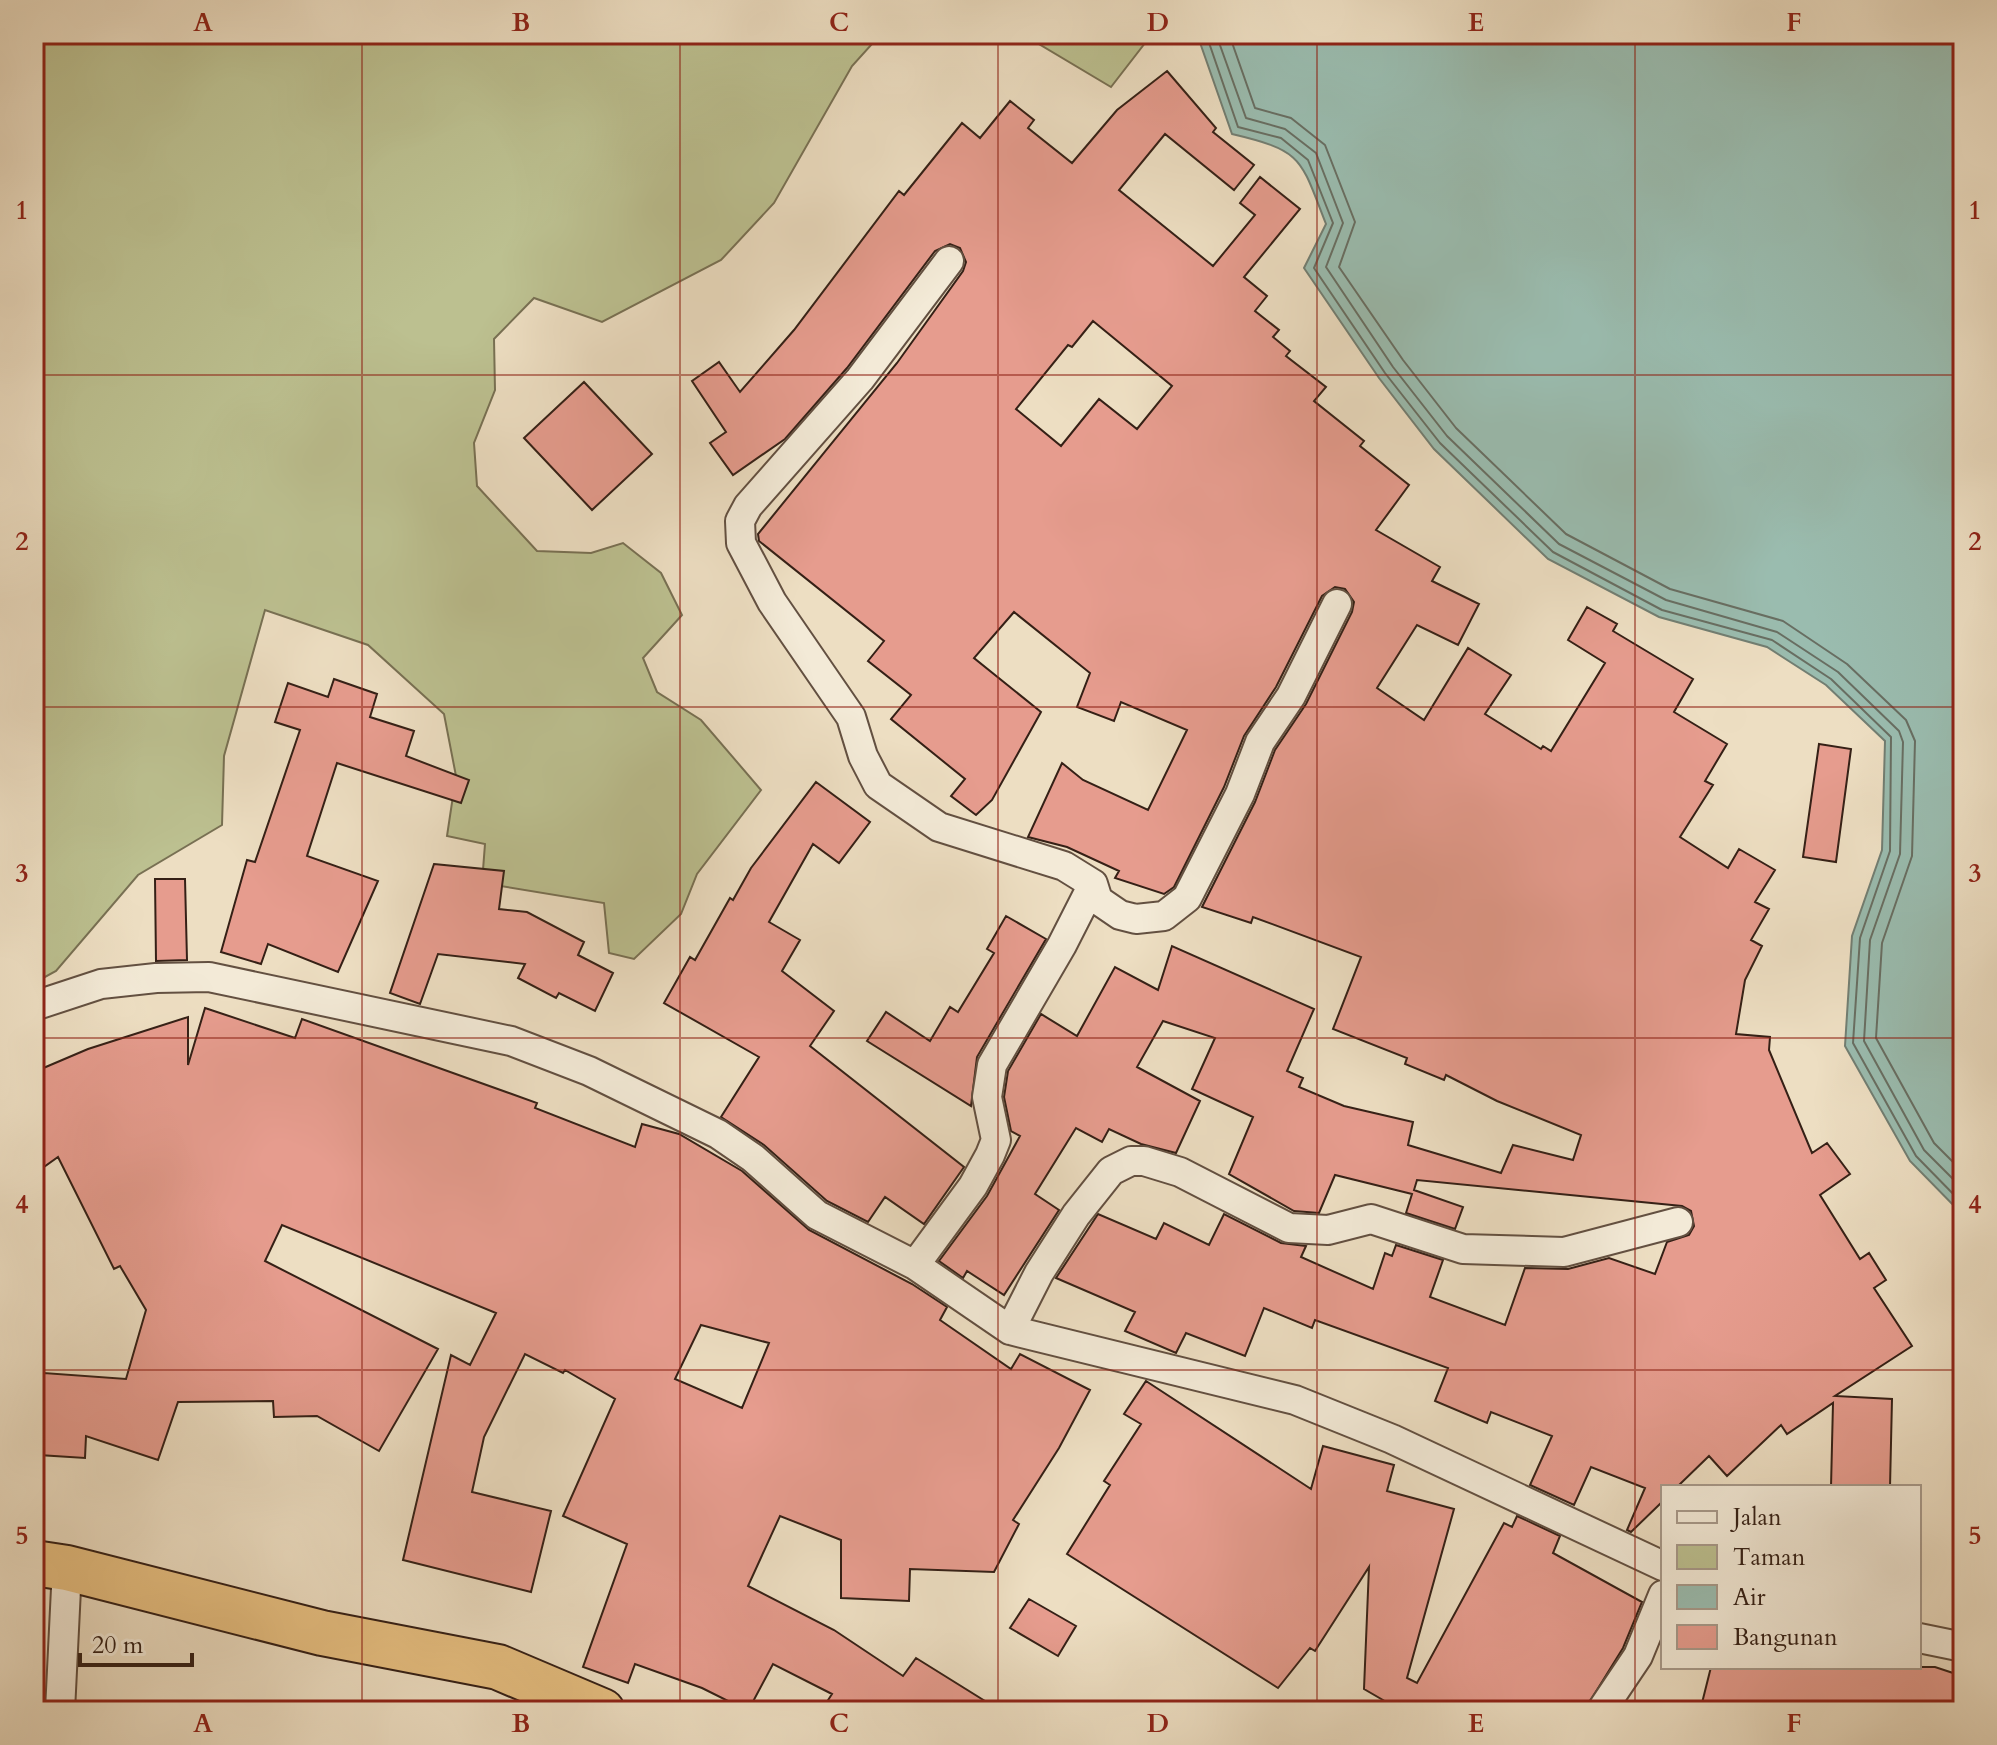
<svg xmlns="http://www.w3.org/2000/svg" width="1997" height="1745" font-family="Cardo,serif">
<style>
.green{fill:#bcc090;stroke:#787053;stroke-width:2}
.water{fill:#9abcaf;stroke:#727e72;stroke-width:2}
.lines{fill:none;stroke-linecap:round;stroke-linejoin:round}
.shore{stroke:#686e62;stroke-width:2}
.building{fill:#e69c8e;stroke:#352016;stroke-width:2;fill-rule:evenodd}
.minor-casing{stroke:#635041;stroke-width:32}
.trunk-casing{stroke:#352016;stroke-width:48}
.minor{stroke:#f3ead7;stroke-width:28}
.trunk{stroke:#e6bf81;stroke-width:44}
.grid{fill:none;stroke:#8f2418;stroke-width:2;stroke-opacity:0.55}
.neatline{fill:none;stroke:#8f2418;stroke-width:3}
.grid-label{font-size:26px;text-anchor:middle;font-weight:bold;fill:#8f2418}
</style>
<rect width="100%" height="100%" fill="#eddec2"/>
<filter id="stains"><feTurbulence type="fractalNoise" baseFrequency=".0025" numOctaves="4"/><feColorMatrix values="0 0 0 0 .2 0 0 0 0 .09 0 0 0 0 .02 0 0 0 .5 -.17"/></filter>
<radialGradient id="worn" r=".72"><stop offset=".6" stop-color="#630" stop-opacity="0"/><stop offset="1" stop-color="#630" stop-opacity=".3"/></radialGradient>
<path class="green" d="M34,34H881L852,66L774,203L721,260L602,322L534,298L494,339L495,390L474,443L477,486L537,551L591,553L623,543L661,573L682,615L643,658L657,692L701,720L761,790L697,874L681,914L634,959L609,953L604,903L482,883L485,844L447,836L456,776L444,714L368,645L265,610L224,756L222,825L138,875L56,971L34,983Z
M1007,34H1152L1111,87L1037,43Z"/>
<path class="water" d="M1197,34H1963V1215L1910,1161L1845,1046L1852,936L1882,850L1885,741L1826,685L1767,647L1659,617L1548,559L1434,449L1379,378L1304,268L1326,224C1300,158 1304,151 1232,134Z"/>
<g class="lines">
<path class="shore" d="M1206,34L1238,127L1281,138L1308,160L1333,223L1314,268L1385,373L1440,443L1553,552L1662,610L1772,640L1831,679L1891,737L1890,851L1860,938L1853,1043L1916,1156L1963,1204
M1216,34L1246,118L1285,129L1316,153L1343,223L1326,267L1393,367L1447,436L1559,544L1666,600L1777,632L1838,672L1899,731L1903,742L1900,854L1870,940L1864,1041L1924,1150L1963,1189
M1229,34L1255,108L1291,118L1325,145L1355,222L1339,267L1403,360L1456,428L1566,534L1670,589L1783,621L1847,664L1906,720L1915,741L1912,856L1882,943L1876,1038L1934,1143L1963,1172"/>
</g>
<path class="building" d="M1167,71L1216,128L1213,132L1254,165L1234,190L1165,134L1119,190L1213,266L1255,215L1240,203L1260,177L1300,209L1244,277L1267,296L1255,311L1279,330L1273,337L1290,351L1286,356L1326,387L1314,401L1364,441L1360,446L1409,485L1376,530L1440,567L1432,581L1479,604L1458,645L1417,625L1377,688L1424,720L1468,648L1511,675L1485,714L1541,749L1543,746L1551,751L1605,663L1568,640L1587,607L1617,624L1613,631L1693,679L1674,712L1727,744L1705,781L1713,785L1680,837L1728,868L1739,849L1775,870L1755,902L1769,909L1751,940L1762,946L1745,980L1736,1034L1770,1037L1769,1050L1812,1153L1827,1143L1850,1174L1820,1195L1860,1259L1869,1253L1886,1280L1874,1288L1912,1346L1835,1396L1892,1399L1890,1487H1831L1833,1403L1787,1434L1781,1425L1727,1476L1709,1456L1677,1487H1663V1501L1631,1532L1627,1530L1645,1488L1591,1467L1574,1505L1530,1485L1552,1436L1491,1412L1487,1423L1435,1401L1448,1368L1315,1320L1312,1328L1264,1308L1245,1356L1186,1333L1176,1353L1125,1331L1135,1312L1056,1278L1098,1214L1156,1239L1164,1223L1209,1245L1224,1214L1281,1243L1306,1246L1301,1257L1373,1289L1385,1253L1392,1256L1396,1245L1443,1260L1430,1297L1505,1325L1525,1268L1568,1269L1609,1258L1655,1274L1667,1242L1689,1235L1694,1226L1691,1211L1682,1206L1417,1180L1414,1190L1463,1207L1455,1229L1406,1213L1412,1194L1335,1175L1319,1213L1294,1211L1229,1174L1253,1117L1192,1089L1215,1038L1163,1021L1137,1067L1200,1101L1176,1153L1141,1144L1109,1129L1102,1142L1076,1128L1035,1194L1059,1210L1004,1295L967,1271L963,1278L939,1261L987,1196L1020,1136L1011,1131L1004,1097L1008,1071L1041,1014L1077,1036L1115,967L1158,990L1172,946L1314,1009L1287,1071L1303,1078L1299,1087L1344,1106L1413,1122L1408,1145L1501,1173L1513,1145L1573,1160L1581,1135L1497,1101L1446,1075L1444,1080L1405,1064L1407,1058L1333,1029L1361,957L1253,917L1251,923L1202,907L1255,802L1275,750L1306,704L1352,612L1354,602L1345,589L1335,587L1322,596L1276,687L1244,736L1224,787L1174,887L1164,894L1115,878L1119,871L1067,847L1028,837L1062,763L1083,780L1148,810L1187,730L1121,702L1114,721L1077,707L1090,673L1014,612L974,658L1041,712L992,800L976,815L951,796L965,779L891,719L911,695L868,661L884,641L759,541L758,534L897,363L963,271L966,262L960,248L950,244L935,251L847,368L785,439L733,475L710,443L726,432L692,381L719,362L740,392L794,330L899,191L904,195L962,123L980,138L1010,101L1034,120L1028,128L1072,163L1117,110ZM1093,321L1172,386L1137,429L1099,399L1061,446L1016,409L1068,345L1072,347Z
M584,382L652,454L592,510L524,438Z
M334,679L377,694L370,717L414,731L406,756L469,780L461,803L337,763L307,856L378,881L338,972L268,944L261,964L221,952L247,860L255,862L300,730L275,722L288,683L328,697Z
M1819,744L1851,749L1836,862L1803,857Z
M816,782L870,822L839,863L813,844L769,922L800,940L782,971L834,1011L810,1046L964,1167L924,1224L885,1197L868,1222L827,1201L764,1145L721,1117L759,1057L664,1003L690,957L695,960L730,898L733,900L751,868Z
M434,864L504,871L499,909L527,912L584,942L578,955L613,973L595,1011L559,993L556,998L518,978L525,964L438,954L420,1004L390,993Z
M155,879H185L187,960L156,961Z
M1006,916L1046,939L977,1057L971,1106L867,1041L886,1012L930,1041L950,1007L958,1012L994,953L987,949Z
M205,1008L295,1038L302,1019L537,1103L535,1108L635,1147L642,1124L679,1134L742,1171L809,1230L912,1284L947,1307L940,1320L1011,1369L1020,1354L1090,1390L1059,1448L1013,1520L1019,1524L994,1572L910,1569L909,1601L841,1598V1540L780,1516L748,1586L834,1630L903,1676L916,1658L1001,1711H821L832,1694L773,1664L748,1711L702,1688L635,1664L628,1683L583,1667L627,1544L563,1516L615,1399L565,1370L563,1373L525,1354L484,1437L472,1492L551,1511L531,1592L403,1560L451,1355L470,1365L496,1313L282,1225L265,1261L438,1349L379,1451L317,1416L274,1417L273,1401L178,1402L158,1460L86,1436L85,1458L39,1455L44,1373L126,1379L146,1310L120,1266L114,1269L58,1157L34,1174V1072L88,1049L188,1017V1065ZM701,1325L769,1343L742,1408L675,1379Z
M1146,1381L1311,1489L1323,1446L1394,1465L1387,1491L1454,1509L1407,1678L1417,1683L1504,1523L1512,1527L1517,1516L1560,1536L1553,1553L1642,1602L1623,1648L1584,1711H1402L1364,1689L1369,1567L1315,1651L1310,1648L1278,1688L1067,1554L1110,1485L1104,1481L1141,1424L1124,1414Z
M1029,1599L1076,1626L1058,1656L1010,1628Z
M1711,1667H1935L1962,1676L1950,1711H1700Z"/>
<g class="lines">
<g class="minor-casing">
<path id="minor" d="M1093,884L1098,900L1120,915L1136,919L1164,916L1187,898L1240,794L1260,742L1291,696L1337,604
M34,1006L101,984L156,978L209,977L511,1041L589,1071L718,1134L753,1158L817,1215L915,1265L1010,1330L1295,1400L1392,1439L1663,1566
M915,1265L973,1186L990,1155L996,1140L987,1097L992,1065L1062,945L1093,884L1064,866L939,827L878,785L863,756L851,717L772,602L741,543L740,521L748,506L860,379L949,261
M1010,1330L1039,1273L1076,1215L1111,1171L1131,1161H1144L1180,1172L1289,1228L1328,1230L1371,1219L1463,1249L1564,1252L1678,1222
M1919,1638L1963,1647
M60,1711L67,1568
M1601,1711L1638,1656L1663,1595"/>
</g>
<g class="trunk-casing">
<path id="trunk" d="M34,1563L67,1568L322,1633L498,1667L602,1711"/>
</g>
<use href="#minor" class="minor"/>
<use href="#trunk" class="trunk"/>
</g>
<path class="grid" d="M362,34V1711M680,34V1711M998,34V1711M1317,34V1711M1635,34V1711M34,375H1963M34,707H1963M34,1038H1963M34,1370H1963"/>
<rect width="1997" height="1745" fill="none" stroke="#eddec2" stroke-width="88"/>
<rect x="1661" y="1485" width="260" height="184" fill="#f3ead7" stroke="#a7998a" stroke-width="2"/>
<rect x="1677" y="1511" width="40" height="12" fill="#f3ead7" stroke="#a7998a" stroke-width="2"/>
<text x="1733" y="1525" font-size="24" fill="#352016">Jalan</text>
<rect x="1677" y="1545" width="40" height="24" fill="#bcc090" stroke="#a7998a" stroke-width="2"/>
<text x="1733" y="1565" font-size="24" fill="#352016">Taman</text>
<rect x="1677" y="1585" width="40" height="24" fill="#9abcaf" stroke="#a7998a" stroke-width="2"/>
<text x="1733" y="1605" font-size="24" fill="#352016">Air</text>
<rect x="1677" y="1625" width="40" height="24" fill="#e69c8e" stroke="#a7998a" stroke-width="2"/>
<text x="1733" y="1645" font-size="24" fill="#352016">Bangunan</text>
<path d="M80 1653v12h112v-12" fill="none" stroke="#352016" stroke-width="4"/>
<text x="92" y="1653" font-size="24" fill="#352016" stroke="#f3ead7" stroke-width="6" paint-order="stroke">20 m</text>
<rect x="44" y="44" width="1909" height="1657" class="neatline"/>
<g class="grid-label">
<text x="203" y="31">A</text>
<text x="521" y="31">B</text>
<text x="839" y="31">C</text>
<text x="1158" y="31">D</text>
<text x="1476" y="31">E</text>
<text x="1794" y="31">F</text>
<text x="22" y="219">1</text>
<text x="1975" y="219">1</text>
<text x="22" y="550">2</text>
<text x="1975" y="550">2</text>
<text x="22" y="882">3</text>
<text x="1975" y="882">3</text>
<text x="22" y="1213">4</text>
<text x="1975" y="1213">4</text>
<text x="22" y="1544">5</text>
<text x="1975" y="1544">5</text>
<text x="203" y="1732">A</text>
<text x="521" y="1732">B</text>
<text x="839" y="1732">C</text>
<text x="1158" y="1732">D</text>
<text x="1476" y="1732">E</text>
<text x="1794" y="1732">F</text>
</g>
<rect width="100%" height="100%" filter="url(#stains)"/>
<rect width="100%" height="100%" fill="url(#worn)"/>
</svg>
